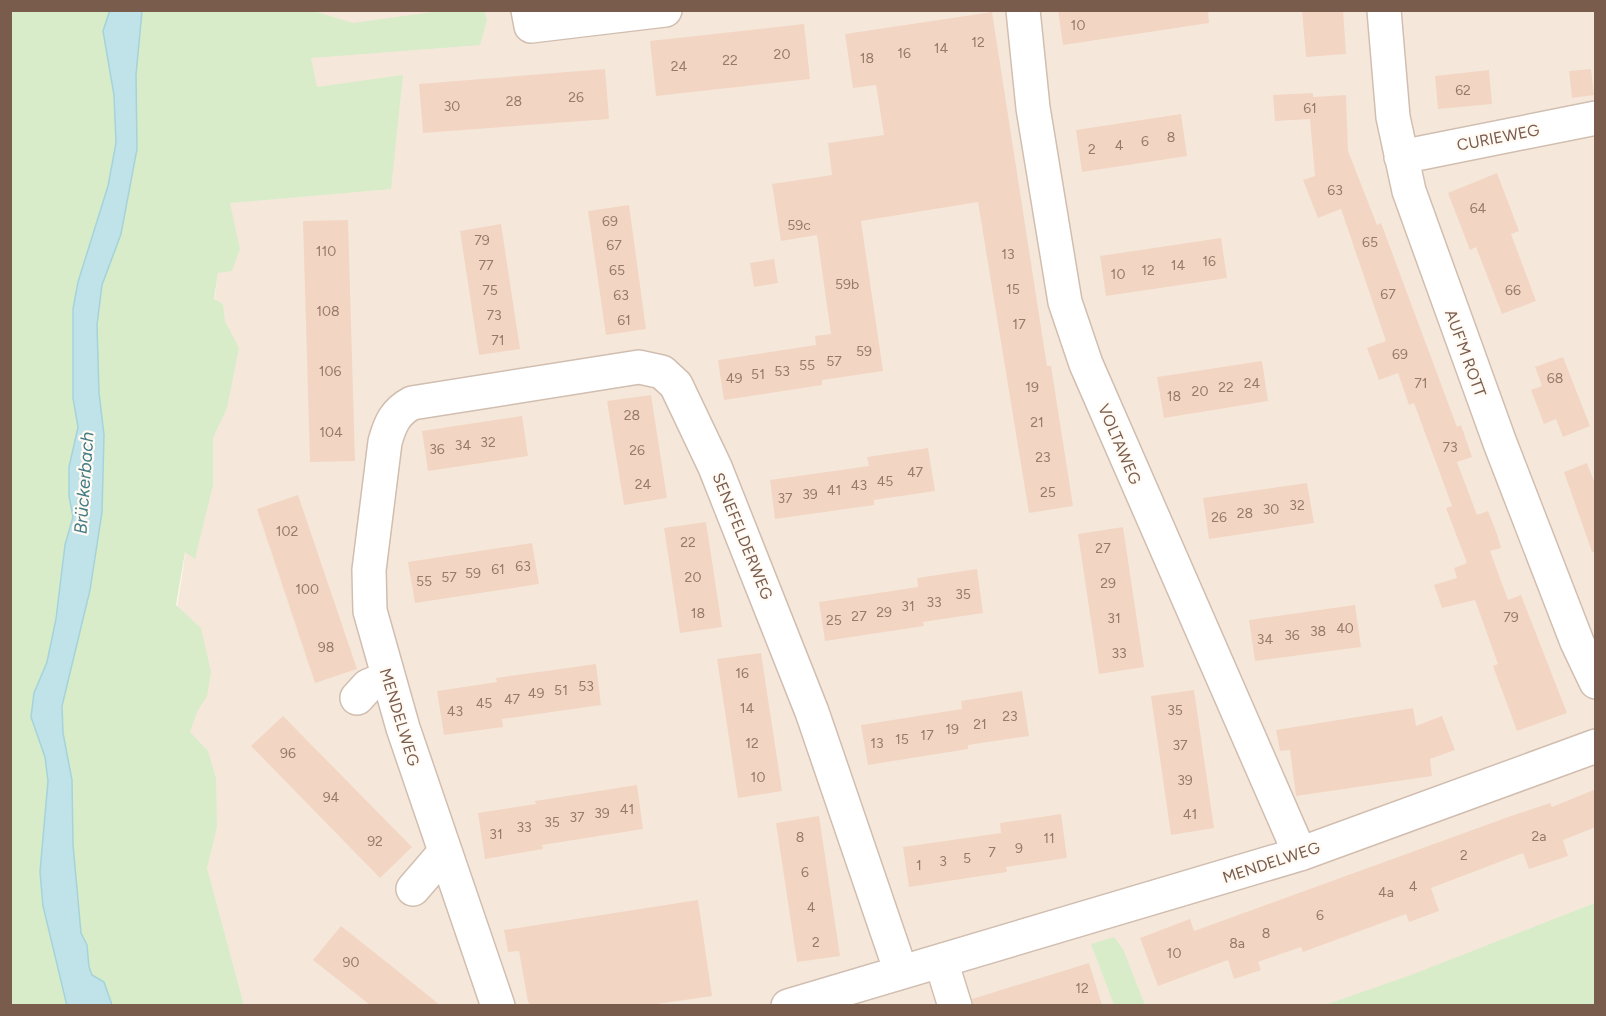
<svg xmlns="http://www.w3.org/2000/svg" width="1606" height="1016" font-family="Figtree,sans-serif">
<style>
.residential{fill:#f5e8da}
.green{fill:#d8ecc9}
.water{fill:#bfe3e8;stroke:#a5d3da;stroke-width:1.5}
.building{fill:#f3d5c3}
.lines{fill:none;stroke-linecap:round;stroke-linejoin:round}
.minor-casing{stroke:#d1beb0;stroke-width:36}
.minor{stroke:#fff;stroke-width:33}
.labels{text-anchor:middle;stroke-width:4.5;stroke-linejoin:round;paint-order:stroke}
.number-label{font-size:14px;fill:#987a6a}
.street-label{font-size:16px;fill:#7a5c4d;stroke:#fffaf3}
.water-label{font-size:18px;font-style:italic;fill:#437c86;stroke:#fffaf3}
</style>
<rect width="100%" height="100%" fill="#fdf6ec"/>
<path class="residential" d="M288,11H1595V1005H244L184,786L172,638L183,570L226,203Z"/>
<path class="green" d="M310,10L353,23L440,11L484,10L487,20L480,45L311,58L317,87L403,75L391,189L230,203L240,249L232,271L218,273L214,299L223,304L225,321L239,348L227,408L213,438V485L195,559L185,552L176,605L201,628L211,672L207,696L197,712L190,732L208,751L216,778L217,827L207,868L244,1005H11L10,11Z
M1595,903V1005H1325L1411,975Z
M1114,937L1123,949L1145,1005H1114L1091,944Z"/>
<path class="water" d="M110,10L142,11L136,75L137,149L121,234L102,285L97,325L99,393L104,435L102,512L90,590L62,706L63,733L72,780L73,845L81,933L87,945L89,967L92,975L104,982L112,1005L67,1006L43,906L40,872L48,781L45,757L31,717L34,693L47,662L56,619L65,545L73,517L69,496V467L78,427L73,398V309L78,282L108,186L116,143L114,95L103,31Z"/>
<path class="building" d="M1058,10H1208L1209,23L1063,45Z
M1302,10H1343L1346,54L1306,57Z
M992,12L1047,366H1051L1073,506L1029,513L978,202L861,221L883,371L822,380V385L724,400L718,360L816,345L815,336L831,334L817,235L781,241L772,184L832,175L828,143L884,135L876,85L853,88L845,34Z
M804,24L810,79L656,96L650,41Z
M605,69L609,119L423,133L419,84Z
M1591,69L1594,95L1572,98L1569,71Z
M1489,70L1492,104L1438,109L1435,76Z
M1313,93V97L1346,95L1348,151L1377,225L1381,223L1457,427L1461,425L1472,457L1457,462L1477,515L1488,511L1497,534L1501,548L1490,551L1508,600L1521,595L1567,713L1517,731L1493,666L1498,664L1475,600L1442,608L1434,585L1457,578L1454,568L1467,563L1446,508L1452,506L1414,403L1409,405L1398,373L1379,380L1367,348L1386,341L1341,209L1318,218L1303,180L1315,176L1310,119L1275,121L1273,95Z
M1181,114L1187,156L1082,172L1076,130Z
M1497,173L1519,231L1511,234L1536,301L1502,314L1476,247L1470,250L1448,193Z
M629,205L646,329L606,335L588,211Z
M348,220L355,461L310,462L303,221Z
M501,224L520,349L479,355L460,231Z
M1221,238L1227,278L1106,296L1100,256Z
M774,259L778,283L754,287L750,263Z
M1563,357L1590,426L1563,437L1556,419L1544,424L1531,390L1542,386L1535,367Z
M1262,361L1268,401L1164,418L1157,377Z
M651,395L667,498L624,505L607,401Z
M522,416L528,456L428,471L422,431Z
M928,448L935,491L874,500V505L775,519L770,480L869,466L867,457Z
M1587,463L1596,487V551L1592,552L1564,472Z
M1307,483L1314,523L1209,539L1203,498Z
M298,495L357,669L315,683L257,509Z
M706,522L722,627L680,633L664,528Z
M1123,527L1144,667L1099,674L1078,534Z
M532,543L539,584L415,603L408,562Z
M977,569L983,613L923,622L924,626L825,641L819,602L918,587L917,578Z
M1355,605L1361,647L1255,661L1249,620Z
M761,653L782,791L738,798L717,659Z
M596,664L601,705L502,719L503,727L444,735L437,691L497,682L496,678Z
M1194,690L1214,828L1171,835L1151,696Z
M1022,691L1029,736L968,745V749L868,765L861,725L962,709L961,701Z
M1413,708L1416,726L1442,716L1455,750L1430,759L1432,776L1296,796L1290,750L1280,751L1276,730Z
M283,716L412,847L380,878L251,746Z
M637,785L643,829L542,845L543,849L485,859L478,813L536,804L535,801Z
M1596,789V827L1563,840L1568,856L1529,869L1523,853L1431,888L1439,911L1409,922L1406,914L1303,952L1301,947L1258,962L1261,970L1234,979L1228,960L1158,986L1140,938L1190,919L1194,931L1511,816L1550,803L1552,807Z
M1061,814L1067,858L1006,867L1007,872L909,887L903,847L1001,833L1000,823Z
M819,816L840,956L797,962L776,823Z
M698,900L712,996L650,1005H531L528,1002L519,951L508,952L504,930Z
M341,926L389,964L440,1005H370L313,960Z
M1089,963L1102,1005H973L972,999Z"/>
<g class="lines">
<g class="minor-casing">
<path id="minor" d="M528,10L531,26L665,10
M1023,10L1033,108L1065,302L1086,364L1300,854
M1384,10L1393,117L1409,191L1500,443L1577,642L1596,682
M1401,157L1596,118
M357,698L368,686L387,678
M413,889L444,853
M941,961L955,1006
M498,1006L403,728L370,611L369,570L385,442C390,424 395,412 412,403L639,367L662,372L676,385L715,467L812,712L901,972
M788,1006L1300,854L1596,746"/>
</g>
<use href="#minor" class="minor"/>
</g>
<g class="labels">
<g class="number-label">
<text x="1078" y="30">10</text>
<text x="978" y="47">12</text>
<text x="941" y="53">14</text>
<text x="904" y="58">16</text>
<text x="782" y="59">20</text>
<text x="867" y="63">18</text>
<text x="730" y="65">22</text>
<text x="679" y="71">24</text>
<text x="1463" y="95">62</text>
<text x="576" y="102">26</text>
<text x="514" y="106">28</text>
<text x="452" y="111">30</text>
<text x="1310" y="113">61</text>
<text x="1171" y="142">8</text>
<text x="1145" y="146">6</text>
<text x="1119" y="150">4</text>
<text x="1092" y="154">2</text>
<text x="1335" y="195">63</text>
<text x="1478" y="213">64</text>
<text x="610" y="226">69</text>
<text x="799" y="230">59c</text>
<text x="482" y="245">79</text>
<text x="1370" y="247">65</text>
<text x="614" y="250">67</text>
<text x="326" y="256">110</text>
<text x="1008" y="259">13</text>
<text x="1209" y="266">16</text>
<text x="486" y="270">77</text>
<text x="1178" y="270">14</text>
<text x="617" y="275">65</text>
<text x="1148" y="275">12</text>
<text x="1118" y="279">10</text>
<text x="847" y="289">59b</text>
<text x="1013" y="294">15</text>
<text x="490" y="295">75</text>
<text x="1513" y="295">66</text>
<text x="1388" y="299">67</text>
<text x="621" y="300">63</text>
<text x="328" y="316">108</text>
<text x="494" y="320">73</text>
<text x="624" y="325">61</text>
<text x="1019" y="329">17</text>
<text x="498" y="345">71</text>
<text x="864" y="356">59</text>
<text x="1400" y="359">69</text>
<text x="834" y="366">57</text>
<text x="807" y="370">55</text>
<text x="330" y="376">106</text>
<text x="782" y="376">53</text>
<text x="758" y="379">51</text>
<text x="734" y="383">49</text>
<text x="1555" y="383">68</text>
<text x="1252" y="388">24</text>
<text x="1421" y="388">71</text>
<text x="1032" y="392">19</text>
<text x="1226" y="392">22</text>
<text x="1200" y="396">20</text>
<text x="1174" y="401">18</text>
<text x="632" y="420">28</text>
<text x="1037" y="427">21</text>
<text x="331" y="437">104</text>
<text x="488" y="447">32</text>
<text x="463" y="450">34</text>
<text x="1450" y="452">73</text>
<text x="437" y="454">36</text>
<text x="637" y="455">26</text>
<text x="1043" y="462">23</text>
<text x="915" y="477">47</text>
<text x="885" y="486">45</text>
<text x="643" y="489">24</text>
<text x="859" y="490">43</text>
<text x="834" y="495">41</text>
<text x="1048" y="497">25</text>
<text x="810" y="499">39</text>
<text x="785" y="503">37</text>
<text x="1297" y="510">32</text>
<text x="1271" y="514">30</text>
<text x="1245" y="518">28</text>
<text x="1219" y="522">26</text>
<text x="287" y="536">102</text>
<text x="688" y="547">22</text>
<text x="1103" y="553">27</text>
<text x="523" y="571">63</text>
<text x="498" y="574">61</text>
<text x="473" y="578">59</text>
<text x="449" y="582">57</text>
<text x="693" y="582">20</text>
<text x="424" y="586">55</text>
<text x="1108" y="588">29</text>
<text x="307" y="594">100</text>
<text x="963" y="599">35</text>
<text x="934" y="607">33</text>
<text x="908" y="611">31</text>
<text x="884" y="617">29</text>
<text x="698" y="618">18</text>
<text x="859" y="621">27</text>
<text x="1511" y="622">79</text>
<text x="1114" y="623">31</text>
<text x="834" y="625">25</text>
<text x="1345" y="633">40</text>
<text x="1318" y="636">38</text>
<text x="1292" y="640">36</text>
<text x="1265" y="644">34</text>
<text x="326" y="652">98</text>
<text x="1119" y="658">33</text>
<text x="742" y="678">16</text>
<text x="586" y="691">53</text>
<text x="561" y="695">51</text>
<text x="536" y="698">49</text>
<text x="512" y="704">47</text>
<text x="484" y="708">45</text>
<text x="747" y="713">14</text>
<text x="1175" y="715">35</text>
<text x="455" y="716">43</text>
<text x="1010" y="721">23</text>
<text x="980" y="729">21</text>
<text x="952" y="734">19</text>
<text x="927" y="740">17</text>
<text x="902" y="744">15</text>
<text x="752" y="748">12</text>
<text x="877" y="748">13</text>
<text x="1180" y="750">37</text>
<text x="288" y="758">96</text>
<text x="758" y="782">10</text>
<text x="1185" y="785">39</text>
<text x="331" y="802">94</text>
<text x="627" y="814">41</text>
<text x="602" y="818">39</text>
<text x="1190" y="819">41</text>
<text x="577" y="822">37</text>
<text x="552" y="827">35</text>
<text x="524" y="832">33</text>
<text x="496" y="839">31</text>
<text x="1539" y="841">2a</text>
<text x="800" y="842">8</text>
<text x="1049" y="843">11</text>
<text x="375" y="846">92</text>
<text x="1019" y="853">9</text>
<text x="992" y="857">7</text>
<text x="1464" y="860">2</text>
<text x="967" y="863">5</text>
<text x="943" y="866">3</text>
<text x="919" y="870">1</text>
<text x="805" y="877">6</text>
<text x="1413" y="891">4</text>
<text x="1386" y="897">4a</text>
<text x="811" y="912">4</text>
<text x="1320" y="920">6</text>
<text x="1266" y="938">8</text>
<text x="816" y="947">2</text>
<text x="1237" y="948">8a</text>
<text x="1174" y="958">10</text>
<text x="351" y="967">90</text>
<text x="1082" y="993">12</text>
</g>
<g class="street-label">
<text transform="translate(1498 137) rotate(-11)" y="6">CURIEWEG</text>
<text transform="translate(1466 353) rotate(70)" y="6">AUF'M ROTT</text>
<text transform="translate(1120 444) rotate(67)" y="6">VOLTAWEG</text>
<text transform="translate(743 536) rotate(68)" y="6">SENEFELDERWEG</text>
<text transform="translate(400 717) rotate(73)" y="6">MENDELWEG</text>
<text transform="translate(1271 862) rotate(-18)" y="6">MENDELWEG</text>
</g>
<g class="water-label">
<text transform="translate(84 483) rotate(-86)" y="6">Brückerbach</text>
</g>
</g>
<rect width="1606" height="1016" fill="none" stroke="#7a5c4d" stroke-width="24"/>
</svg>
